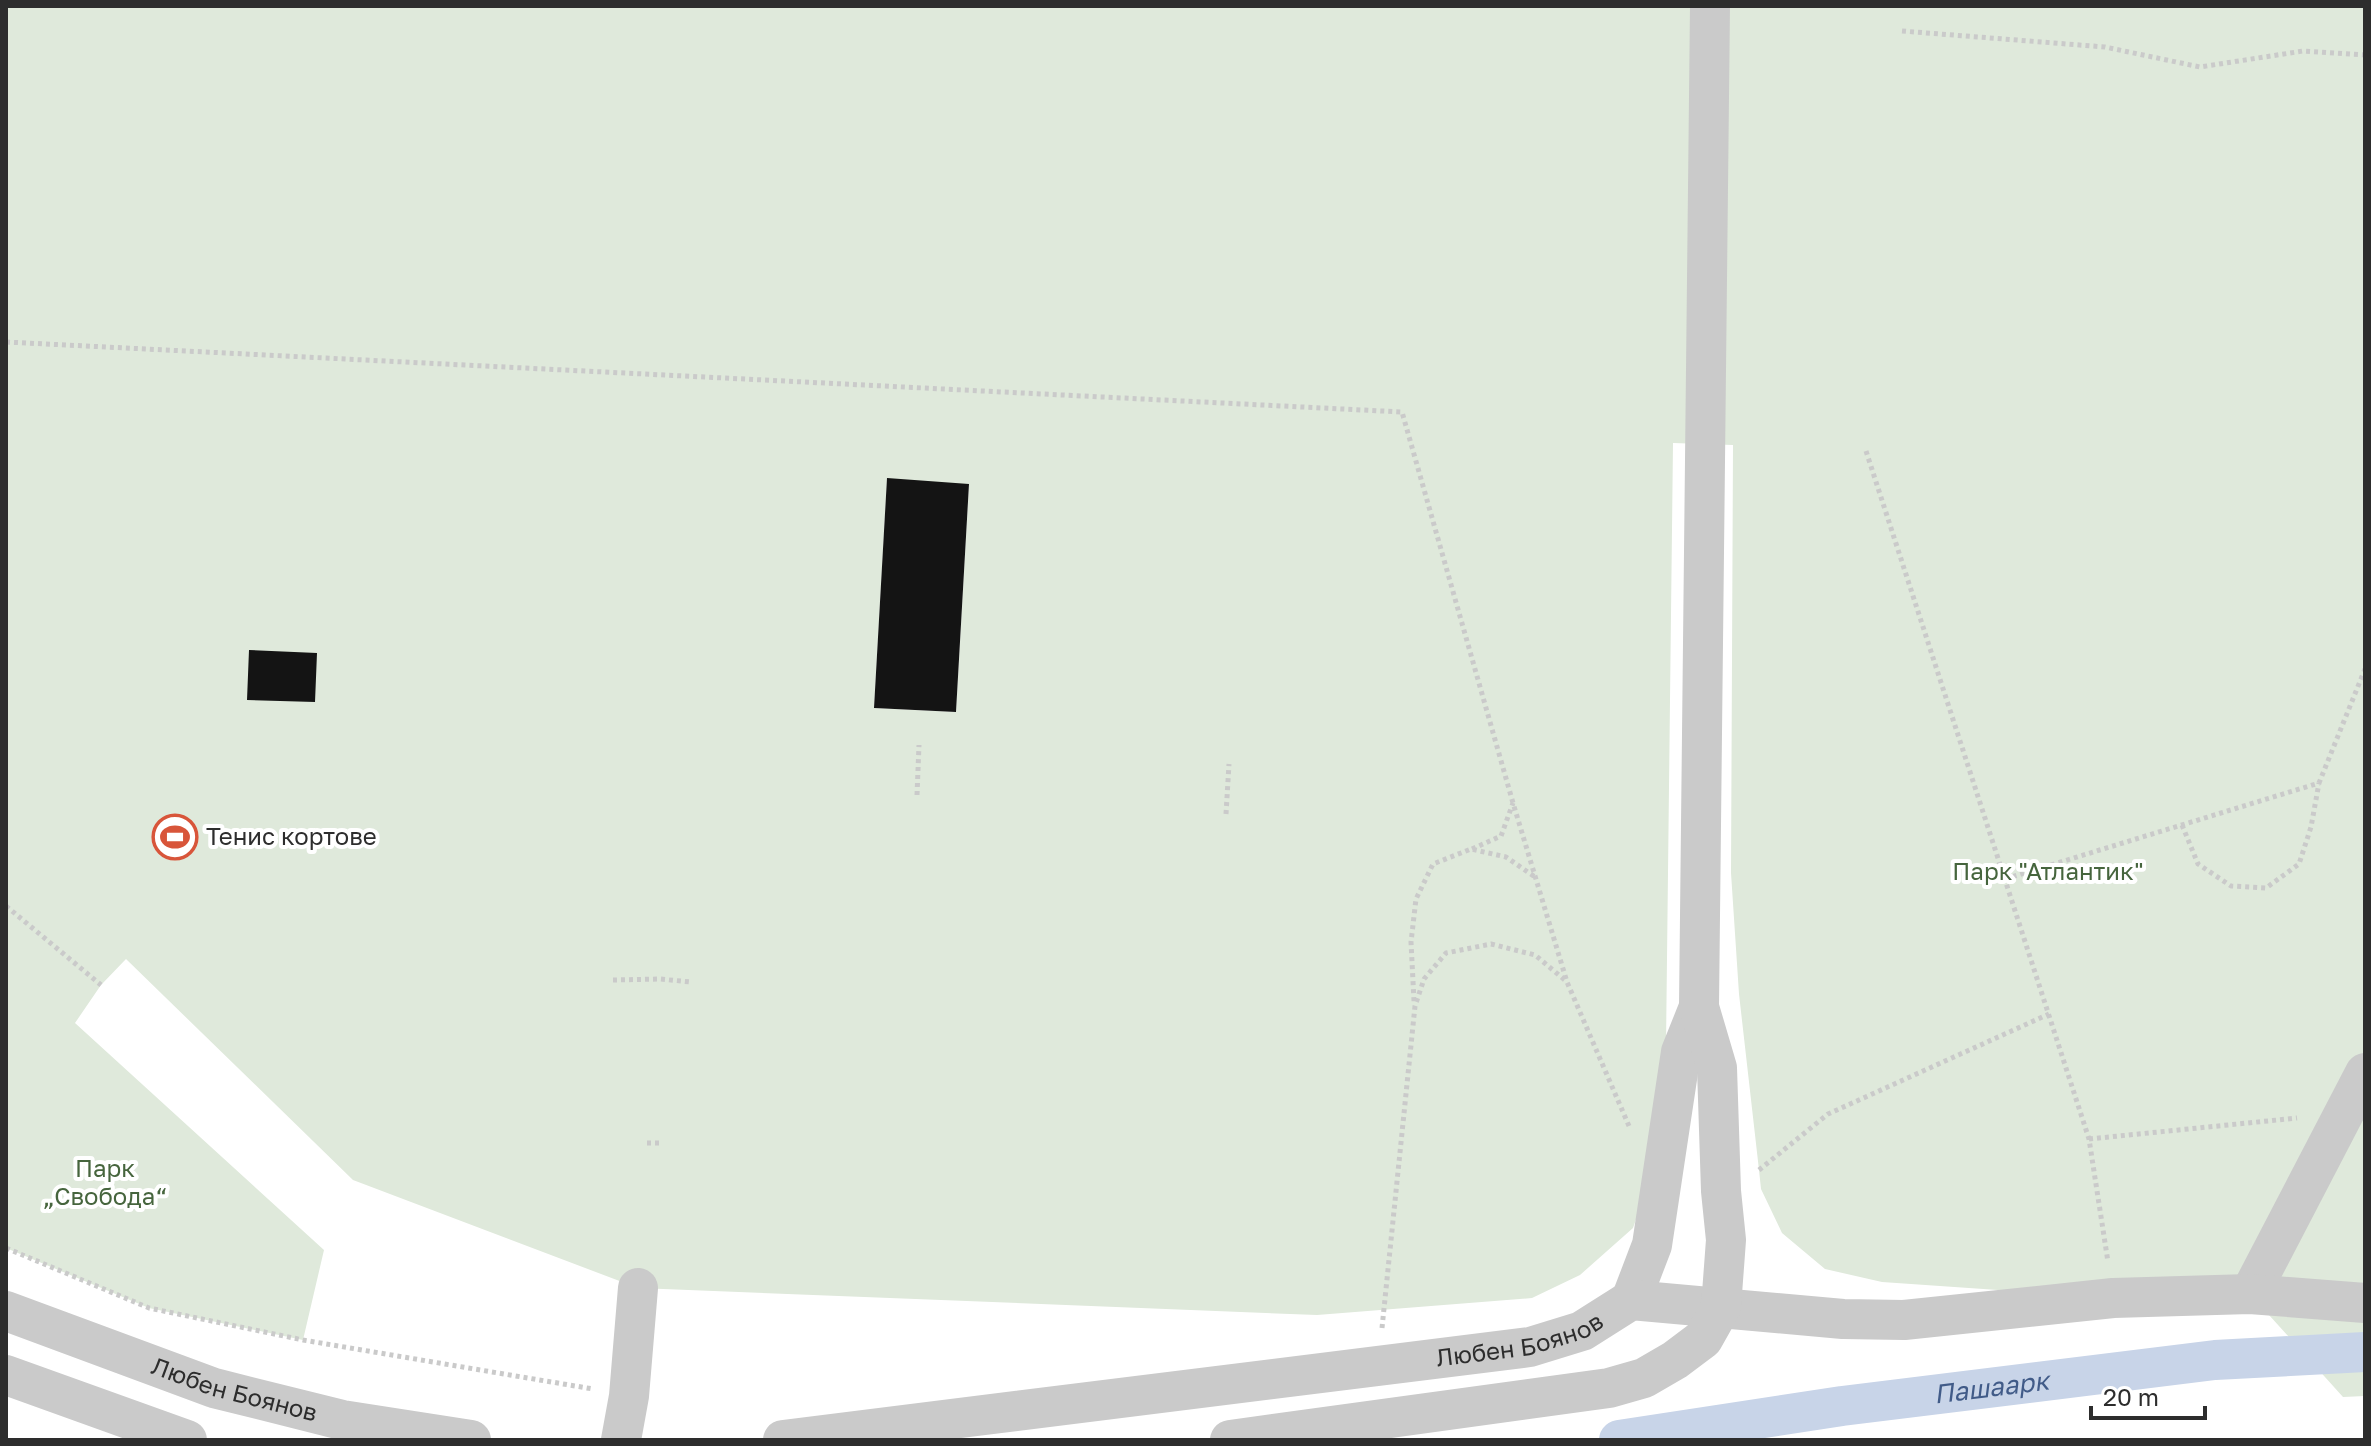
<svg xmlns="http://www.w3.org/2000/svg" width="2371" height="1446" font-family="'Golos Text',sans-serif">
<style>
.green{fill:#dfe9db;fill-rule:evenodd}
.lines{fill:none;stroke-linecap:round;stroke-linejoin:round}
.canal{stroke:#c8d4e8;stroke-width:40}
.building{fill:#141414}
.path{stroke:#cacaca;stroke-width:5;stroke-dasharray:4 4;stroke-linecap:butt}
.minor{stroke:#cacaca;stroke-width:40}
.labels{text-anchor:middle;stroke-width:8;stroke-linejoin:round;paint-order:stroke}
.poi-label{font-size:24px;fill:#2d2d2d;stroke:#fff;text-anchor:start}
.park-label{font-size:24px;fill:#46653d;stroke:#fff}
.street-label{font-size:24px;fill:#2d2d2d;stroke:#fff}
.water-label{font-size:26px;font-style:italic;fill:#415b88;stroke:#fff}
</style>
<rect width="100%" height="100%" fill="#fff"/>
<path class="green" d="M6,6H2365V1396L2343,1397L2250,1294L2113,1298L1882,1282L1825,1269L1782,1233L1761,1189L1759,1170L1739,994L1731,873L1733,445L1673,443L1666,1045L1651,1177L1633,1228L1580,1275L1532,1298L1317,1315L638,1288L353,1180L126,959L101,985L75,1023L324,1250L303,1340L149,1308L6,1248ZM887,479L969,485L956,712L874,708Z"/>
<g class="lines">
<path class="canal" id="s1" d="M1619,1440L1842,1406L2215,1360L2365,1352"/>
</g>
<path class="building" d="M887,478L969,484L956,712L874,708Z
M249,650L317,653L315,702L247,700Z"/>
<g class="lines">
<path class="path" d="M1902,31L2105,47L2200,67L2303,51L2365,55
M6,342L1402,412L1513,803L1567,982L1629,1126
M1866,451L2089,1139L2108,1262
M917,795L919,745
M1226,814L1229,764
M2182,825L2198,864L2231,886L2266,888L2299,864L2311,827L2319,783
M1472,849L1501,836L1513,803
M2005,879L2319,783L2365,669
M6,906L101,985
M613,980L660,979L691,982
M1414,1001L1411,942L1416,899L1433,864L1471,849L1506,857L1535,877
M2089,1139L2297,1118
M647,1143H663
M1759,1170L1828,1114L2049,1014
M6,1248L149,1308L303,1340L593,1389
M1382,1328L1415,1006L1424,979L1446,953L1491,944L1535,955L1566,981"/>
<g class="minor">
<path d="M2250,1294L2365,1073"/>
<path d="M1631,1300L1652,1245L1681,1052L1699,1007"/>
<path id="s2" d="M6,1311L214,1388L342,1420L471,1440"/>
<path d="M6,1375L187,1440"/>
<path d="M621,1440L629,1396L638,1288"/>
<path id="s3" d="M783,1440L1530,1347L1582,1331L1631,1300L1843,1319L1904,1320L2113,1298L2250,1294L2365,1303"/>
<path d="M1230,1440L1609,1388L1644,1378L1675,1360L1703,1339L1721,1307L1726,1240L1721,1191L1717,1068L1699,1007L1710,6"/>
</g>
</g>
<defs>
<g id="stadium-ring" transform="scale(2.3)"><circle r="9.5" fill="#fff" stroke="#d8553a" stroke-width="1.5"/><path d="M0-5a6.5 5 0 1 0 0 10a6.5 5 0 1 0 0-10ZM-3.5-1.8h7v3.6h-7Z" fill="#d8553a"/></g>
</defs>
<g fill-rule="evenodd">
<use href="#stadium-ring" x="175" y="837"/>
</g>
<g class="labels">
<g class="poi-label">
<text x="206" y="845">Тенис кортове</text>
</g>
<g class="park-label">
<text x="2048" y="880">Парк "Атлантик"</text>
<text x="105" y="1177">Парк<tspan x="105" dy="28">„Свобода“</tspan></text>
</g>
<g class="street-label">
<text dy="8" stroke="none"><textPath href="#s3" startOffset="744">Любен Боянов</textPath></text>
<text dy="8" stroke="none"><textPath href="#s2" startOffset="242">Любен Боянов</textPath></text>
</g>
<g class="water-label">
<text dy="9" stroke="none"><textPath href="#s1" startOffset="376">Пашаарк</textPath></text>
</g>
</g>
<rect width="2371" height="1446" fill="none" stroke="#2d2d2d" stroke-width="16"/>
<path d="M2091 1406v12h114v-12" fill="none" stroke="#2d2d2d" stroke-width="4"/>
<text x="2103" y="1406" font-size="24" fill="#2d2d2d" stroke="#ffffff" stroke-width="6" paint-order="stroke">20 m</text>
</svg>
